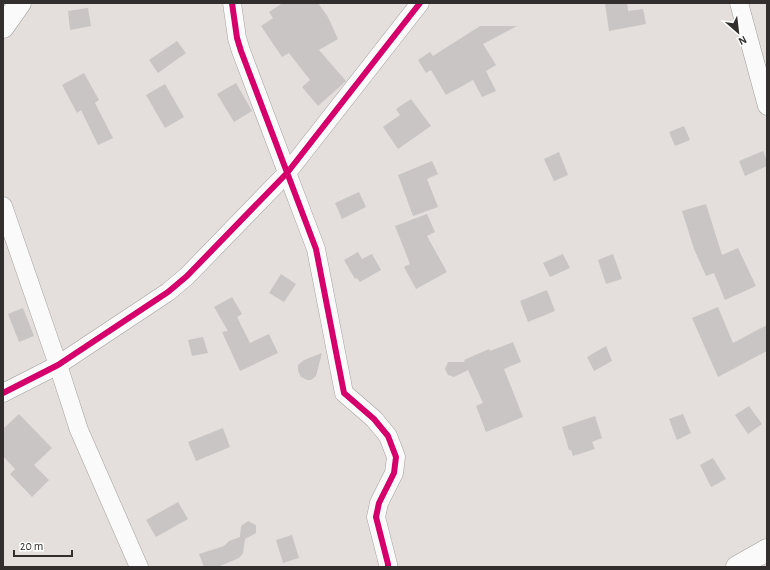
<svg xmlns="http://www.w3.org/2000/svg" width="770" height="570" font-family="'Alegreya Sans',sans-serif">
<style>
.building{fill:#c9c5c5}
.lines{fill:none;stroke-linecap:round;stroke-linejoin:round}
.minor-casing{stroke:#a39f9d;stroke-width:19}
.tertiary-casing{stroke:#a39f9d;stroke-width:23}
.secondary-casing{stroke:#a39f9d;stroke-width:23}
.minor{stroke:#fbfafa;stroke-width:18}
.tertiary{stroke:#fbfafa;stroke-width:22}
.secondary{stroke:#fbfafa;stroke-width:22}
.cycleway-casing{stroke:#fff;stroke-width:8}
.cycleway{stroke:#d6006c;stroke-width:6}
</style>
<rect width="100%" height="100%" fill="#e4dfdc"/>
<path class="building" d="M283,3H318L328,17L338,39L319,50L346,81L318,106L302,87L310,80L289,53L282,57L261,26L273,18L269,12Z
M605,3H627L628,11L643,9L646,24L609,31Z
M88,8L91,26L70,30L68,11Z
M480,26H517L483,44L496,65L486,71L496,91L482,97L473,80L446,95L431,70L426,73L418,60L430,52L433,56Z
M177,41L186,53L158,73L149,60Z
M84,73L99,100L95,103L113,138L98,145L81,110L77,113L62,85Z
M236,83L252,111L234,122L217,94Z
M165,84L184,117L165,128L146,95Z
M411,99L431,126L398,149L383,127L400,115L396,109Z
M684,126L690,140L675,146L669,132Z
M763,151L767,161V166L745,176L739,161Z
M559,152L568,175L554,181L544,159Z
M432,161L438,174L427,179L438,207L413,216L398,175Z
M359,192L366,207L342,219L335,203Z
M706,204L722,255L738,248L756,286L725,300L714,273L706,276L694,249L682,211Z
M427,214L435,232L427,236L447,272L416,289L404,267L410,264L395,226Z
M358,252L362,259L372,254L381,270L360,282L357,278L355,279L344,260Z
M563,254L570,268L550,277L543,263Z
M613,254L622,279L606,284L598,260Z
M281,274L296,284L284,302L269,293Z
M547,290L555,311L528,322L520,301Z
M232,297L242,314L237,317L250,343L269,334L278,353L240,371L222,332L228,331L214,307Z
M718,307L733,343L767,325V351L718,377L692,318Z
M23,308L34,336L19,342L8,314Z
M203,337L208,353L192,356L188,340Z
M513,342L521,362L504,369L523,417L486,432L476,406L483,403L468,370L454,377L448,375L445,369L448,362H465L464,360L489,349L490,351Z
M606,346L612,361L594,371L587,357Z
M322,353L316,376L311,380H307L301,377L298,371V365L304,360Z
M749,406L762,424L748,434L735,415Z
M19,414L52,448L34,465L49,480L32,497L10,474L15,469L3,456V429Z
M683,414L691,433L677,440L669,419Z
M595,416L602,438L592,442L595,449L573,456L571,450H569L562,427Z
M223,428L230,447L196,461L188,442Z
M713,458L726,479L711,487L700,465Z
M178,502L188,519L156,537L146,520Z
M248,521L256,525V533L245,539L243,553L241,556L239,558L218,567H204L199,554L224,546L229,541L240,537L241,526Z
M292,535L299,558L283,563L276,540Z"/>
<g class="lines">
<g class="minor-casing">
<path id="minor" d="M232,3L237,38L241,51L316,249L344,393L374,419L388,436L396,457L394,473L379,503L376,517L388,564V567
M739,3L767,106
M3,206L58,365L79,430L139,567
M3,393L58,365L168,292L187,276L287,173L420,3"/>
</g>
<g class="tertiary-casing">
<path id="tertiary" d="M3,27L20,3"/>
</g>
<g class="secondary-casing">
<path id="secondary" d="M737,567L767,550"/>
</g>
<use href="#minor" class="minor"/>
<use href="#tertiary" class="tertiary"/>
<use href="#secondary" class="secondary"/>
<g class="cycleway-casing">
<path id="cycleway" d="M232,3L237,38L241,51L316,249L344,393L374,419L388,436L396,457L394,473L379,503L376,517L388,564V567
M3,393L58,365L168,292L187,276L287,173L420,3"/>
</g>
<use href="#cycleway" class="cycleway"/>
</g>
<rect width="770" height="570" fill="none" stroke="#322e2d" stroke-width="8"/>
<g transform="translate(738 32) rotate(152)" stroke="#ffffff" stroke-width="3" paint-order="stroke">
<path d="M0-3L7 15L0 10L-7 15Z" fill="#322e2d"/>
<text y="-6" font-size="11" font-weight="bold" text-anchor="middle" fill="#322e2d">N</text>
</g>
<path d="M14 550v6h58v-6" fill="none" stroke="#322e2d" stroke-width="2"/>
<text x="20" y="550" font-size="12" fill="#322e2d" stroke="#ffffff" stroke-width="3" paint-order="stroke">20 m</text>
</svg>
